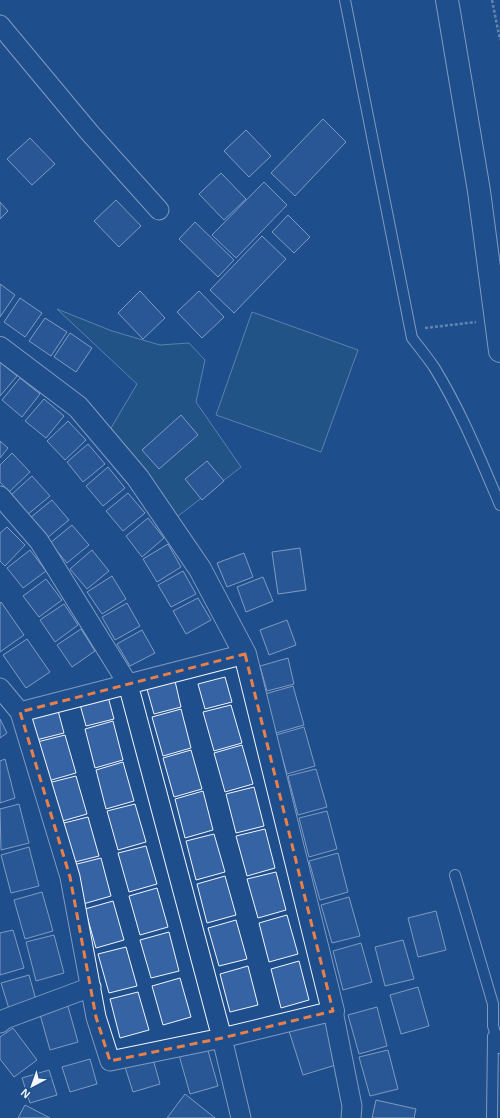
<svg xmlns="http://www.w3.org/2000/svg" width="500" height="1118" font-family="Helvetica,sans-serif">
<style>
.green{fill:#245a82;stroke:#a8bbd7}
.building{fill:#3563a3;stroke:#f2f6ff}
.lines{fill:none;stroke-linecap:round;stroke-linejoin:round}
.lane-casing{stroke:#f2f6ff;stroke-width:12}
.street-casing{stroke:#f2f6ff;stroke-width:21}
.secondary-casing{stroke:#f2f6ff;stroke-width:24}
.path{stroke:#b3c4dc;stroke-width:2.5;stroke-dasharray:3 2;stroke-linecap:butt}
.lane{stroke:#1f4e8c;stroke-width:10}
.street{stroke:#1f4e8c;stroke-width:19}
.secondary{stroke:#1f4e8c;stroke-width:22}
.marked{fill:none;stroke:#ea8049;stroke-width:3;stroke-dasharray:8 5;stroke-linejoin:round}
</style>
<rect width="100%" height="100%" fill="#1f4e8c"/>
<path class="green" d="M57,309L112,331L160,345L189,343L205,360L196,402L241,467L177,517L111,428L137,384Z
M252,312L358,350L321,452L216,415Z"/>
<path class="building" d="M323,119L346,142L295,196L271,173Z
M246,130L271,156L249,177L224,151Z
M30,138L55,164L32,185L7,159Z
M221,173L246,199L224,220L199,194Z
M264,182L287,205L236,258L212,235Z
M116,200L141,226L119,247L94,221Z
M0,202L8,211L0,219Z
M288,215L310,237L294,253L272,232Z
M195,222L234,260L218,277L179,239Z
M262,236L286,259L234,313L210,290Z
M0,284L15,295L0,317Z
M140,291L165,318L143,339L118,313Z
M199,291L224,317L202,338L177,312Z
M20,298L42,313L25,337L4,322Z
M45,318L67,332L51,356L29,341Z
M70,333L92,348L76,372L54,357Z
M0,362L17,376L0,396Z
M20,378L40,394L22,417L2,400Z
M44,399L64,416L46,438L25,421Z
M181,415L198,435L159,469L142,450Z
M68,421L86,440L65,460L47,441Z
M0,441L8,448L0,458Z
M88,444L105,464L83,482L67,462Z
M12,453L30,472L9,492L0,482V465Z
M207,461L224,481L202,500L185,479Z
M108,467L125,488L103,506L86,486Z
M32,476L50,496L27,515L11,495Z
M128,493L145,513L123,531L106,511Z
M52,500L69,520L47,538L30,518Z
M148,518L164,538L142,557L126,536Z
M72,525L89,545L67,563L50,543Z
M7,527L25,545L5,566L0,561V533Z
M168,544L181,567L157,582L143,559Z
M300,548L306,590L278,594L272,552Z
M30,550L46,571L23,588L7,568Z
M92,550L109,571L87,589L70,569Z
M244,553L253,577L227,587L217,563Z
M183,571L196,594L171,607L158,585Z
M112,576L126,599L102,614L87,592Z
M263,577L273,601L246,612L237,587Z
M46,579L62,600L39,617L23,596Z
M198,598L211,620L186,634L173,611Z
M1,602L24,635L0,652V603Z
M127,603L140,626L115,640L102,617Z
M64,604L78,625L55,642L40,620Z
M287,620L296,645L269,655L260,630Z
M81,629L95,651L72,667L57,645Z
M142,630L155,653L130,666L117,644Z
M27,639L50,672L26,688L3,655Z
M288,658L294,684L267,691L260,666Z
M225,677L232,702L205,709L198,684Z
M175,681L181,707L154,714L147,689Z
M293,686L304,725L276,733L265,694Z
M107,693L114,719L86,726L79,701Z
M231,705L242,743L214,751L203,712Z
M57,707L64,733L36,740L29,715Z
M181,709L191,748L163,756L152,717Z
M0,719L7,733L0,738Z
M113,721L123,760L95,768L85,729Z
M304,727L315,766L287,774L276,735Z
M65,735L76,773L48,781L37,742Z
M242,745L253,784L225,792L214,753Z
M191,750L202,789L174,797L163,758Z
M5,759L15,798L0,803V761Z
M123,762L134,801L106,809L96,770Z
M316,769L327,807L298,815L288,776Z
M76,776L87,814L59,822L48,783Z
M254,787L264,826L236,833L226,794Z
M203,791L213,830L185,838L175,799Z
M19,804L29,843L1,850L0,809Z
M135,804L146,842L118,850L107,811Z
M327,811L337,849L309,857L299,818Z
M88,817L99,856L71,863L60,824Z
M265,829L275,868L247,876L236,836Z
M214,834L225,872L196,880L186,841Z
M146,846L157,884L129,892L118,853Z
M29,847L39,886L11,893L1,855Z
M338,853L348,892L320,900L309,861Z
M101,858L111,896L83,904L73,865Z
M276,872L286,910L258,918L247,879Z
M225,876L236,915L207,923L197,884Z
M157,888L168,927L140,935L129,896Z
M42,892L53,931L25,939L14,900Z
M349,897L360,936L332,943L321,905Z
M113,901L124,940L96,948L85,909Z
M436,911L446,950L418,957L408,918Z
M287,915L298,954L269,962L259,923Z
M236,920L247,959L219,966L208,928Z
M13,930L24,968L0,975V933Z
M169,932L179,971L151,978L140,940Z
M54,935L64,973L36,981L26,942Z
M403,940L414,979L385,986L375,947Z
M361,943L372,982L343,990L333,951Z
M126,947L137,986L109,993L98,954Z
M299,961L309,1000L281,1008L271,969Z
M248,966L258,1005L230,1012L220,974Z
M29,975L36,1000L9,1009L1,983Z
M180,978L191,1017L163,1025L152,986Z
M418,987L429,1026L401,1034L390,995Z
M138,992L149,1030L120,1038L110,999Z
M67,1003L78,1042L50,1050L39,1011Z
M377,1007L387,1046L359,1054L348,1015Z
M325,1019L339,1064L303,1075L289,1031Z
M13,1028L37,1060L14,1077L0,1059V1037Z
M207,1047L218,1086L190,1094L179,1055Z
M388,1050L398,1089L370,1096L359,1057Z
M90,1059L97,1084L70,1092L62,1067Z
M153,1059L160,1084L133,1092L125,1067Z
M49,1070L57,1095L30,1103L22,1078Z
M185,1094L215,1118H167Z
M376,1100L416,1109L414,1118H372Z
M25,1105L50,1118H18Z"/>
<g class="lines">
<g class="lane-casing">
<path id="lane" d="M345,0L412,338C419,347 427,357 434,367C461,411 480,458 500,505
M455,875L493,1004V1026L500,1048
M492,1118L493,1036"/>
</g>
<g class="street-casing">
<path id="street" d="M0,25L89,132L159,210
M0,496L39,541L128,684L222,1038L241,1118
M0,688L20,712L70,877L96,1017L110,1061L222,1038L333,1011L352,1106L351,1118
M20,712L245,654
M0,1023L5,1019L91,987"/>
</g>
<g class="secondary-casing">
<path id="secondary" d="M447,0L479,191L500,351
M0,348L78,407L138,478L200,569L245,654L333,1011"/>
</g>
<path class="path" d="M492,0L500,40
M425,328L476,322"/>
<use href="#lane" class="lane"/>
<use href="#street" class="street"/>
<use href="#secondary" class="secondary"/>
</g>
<path d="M0 0H500V1118H0ZM245,654L333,1011L222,1038L110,1061L96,1017L70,877L20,712Z" fill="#1f4e8c" fill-opacity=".55" fill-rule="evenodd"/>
<path class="marked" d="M245,654L333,1011L222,1038L110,1061L96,1017L70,877L20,712Z"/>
<g transform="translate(32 1086) rotate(221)" stroke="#1f4e8c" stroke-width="3" paint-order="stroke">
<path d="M0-3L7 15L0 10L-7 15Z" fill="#f2f6ff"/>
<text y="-6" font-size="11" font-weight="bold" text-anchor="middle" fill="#f2f6ff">N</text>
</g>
</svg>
